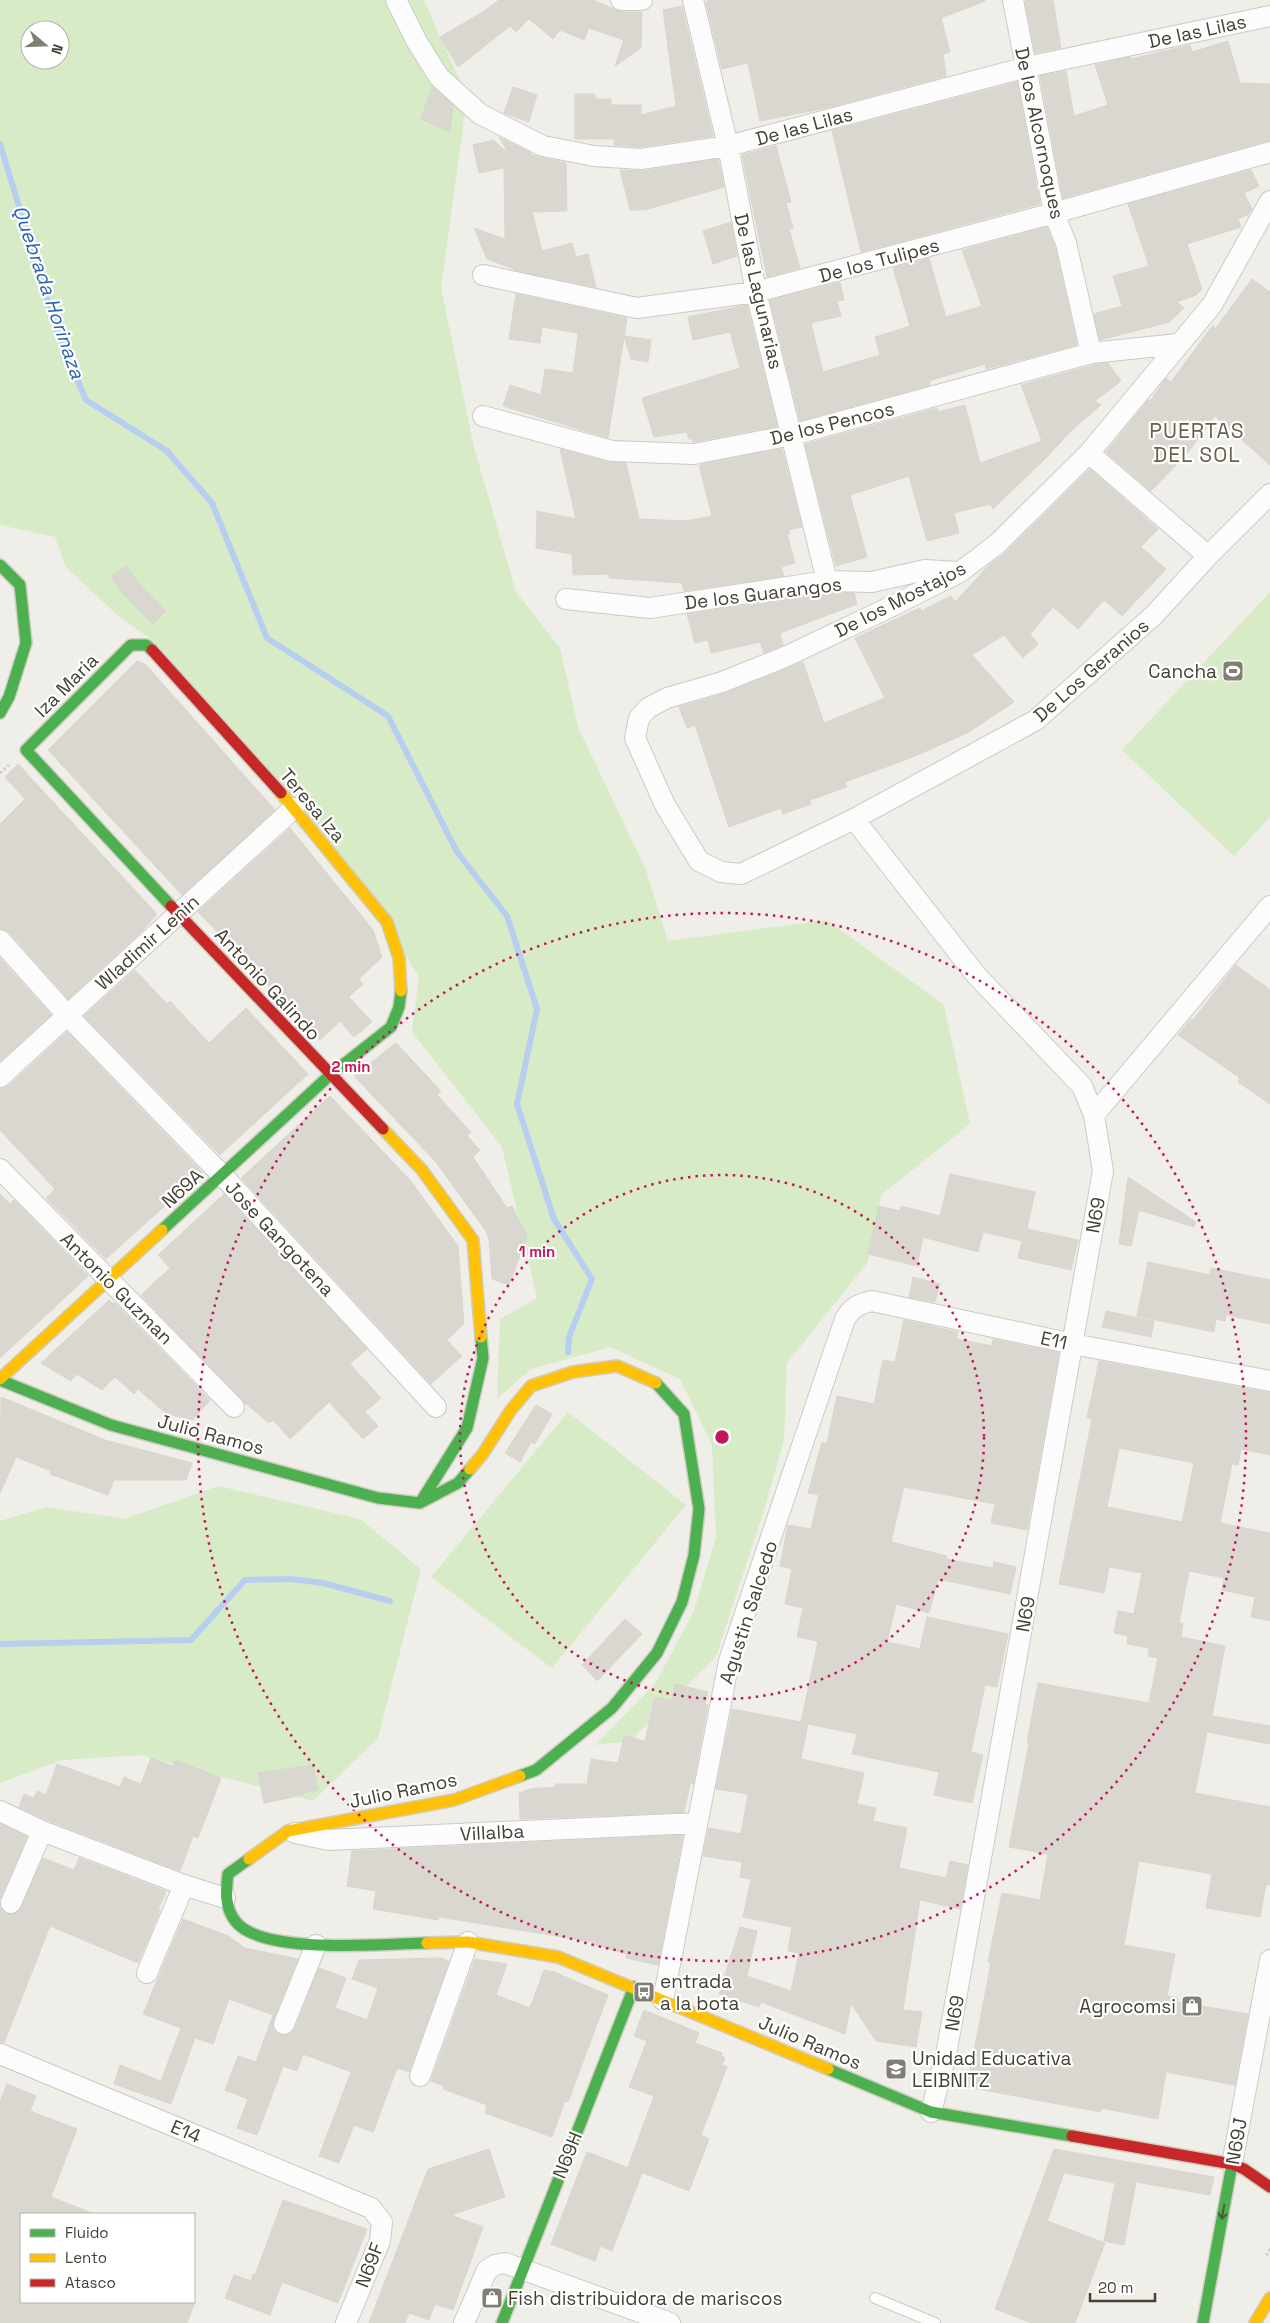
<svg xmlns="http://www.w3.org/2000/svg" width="1270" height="2323" font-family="'Space Grotesk',sans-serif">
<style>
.green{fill:#d7ebc6;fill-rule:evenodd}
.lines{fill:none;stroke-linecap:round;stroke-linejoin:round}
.stream{stroke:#b6cff0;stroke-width:6}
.building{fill:#d9d7d0;stroke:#d8d6ce;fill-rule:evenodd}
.lane-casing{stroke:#cccac4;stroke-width:12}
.street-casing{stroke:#cccac4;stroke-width:22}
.fast-casing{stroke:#cfcdbf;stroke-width:14}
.slow-casing{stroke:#cfcdbf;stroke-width:14}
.jam-casing{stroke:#cfcdbf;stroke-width:14}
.path{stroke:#d0cec9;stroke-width:3;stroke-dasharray:2.5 2.5;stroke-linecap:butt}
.lane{stroke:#fdfcfc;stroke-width:10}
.street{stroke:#fdfcfc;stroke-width:20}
.fast{stroke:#4caf50;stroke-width:11}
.slow{stroke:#ffc107;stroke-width:11}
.jam{stroke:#c62828;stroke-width:11}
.oneway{stroke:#475c3b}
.ring{fill:none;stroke:#c2185b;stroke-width:2.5;stroke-dasharray:2.5 5}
.labels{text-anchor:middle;stroke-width:4.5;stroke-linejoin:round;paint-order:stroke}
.street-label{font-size:19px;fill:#454134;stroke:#fff}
.poi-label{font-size:19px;fill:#454134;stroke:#fff;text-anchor:start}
.water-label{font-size:20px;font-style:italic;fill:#2a63b4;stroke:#fff}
.quarter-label{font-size:21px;letter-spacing:1px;fill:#68614b;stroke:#fff}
.centre{fill:#c2185b;stroke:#fff;stroke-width:2.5}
.ring-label{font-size:15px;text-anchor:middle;font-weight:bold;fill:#c2185b;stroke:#fff;stroke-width:4.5;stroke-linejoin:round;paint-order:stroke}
</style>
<rect width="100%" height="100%" fill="#f0eee8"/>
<path class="green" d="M0,0H424L467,97L441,288L474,447L516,592L560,648L578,727L646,870L668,941L827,920L944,1005L970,1124L881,1195L868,1262L787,1363L784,1440L765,1507L716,1657L630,1741L595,1745L655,1684L694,1611L716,1537L712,1445L680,1379L610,1347L531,1369L497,1399L500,1319L537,1298L502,1147L412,1032L419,977L382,916L151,639L117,615L66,567L55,537L0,525ZM30,30H60V60H30Z
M1270,592V817L1234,856L1122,750Z
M568,1412L686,1505L552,1668L431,1577Z
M218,1486L360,1519L421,1569L378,1738L313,1801L140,1755L62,1760L0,1783V1521L46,1507L125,1519Z"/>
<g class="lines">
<path class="stream" d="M0,144L57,331L86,400L167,451L212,503L267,638L388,716L457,852L507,916L537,1009L517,1104L554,1219L592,1279L569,1337L568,1352
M0,1644L191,1640L245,1580L291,1579L323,1583L390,1601"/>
</g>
<path class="building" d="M499,0H593L621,12H642L641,48L615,66L624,40L589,28L584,40L560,30L553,39L529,19L516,32L510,26L458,67L440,37L483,12Z
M708,0H985V1L941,18L950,52L943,54L946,76L826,108L760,121L748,63L722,69L706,2Z
M1025,0H1053L1061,48L1035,53Z
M682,6L713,136L640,147L614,145V139H575V94H595V99H611V105H641V115L676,106L663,10Z
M1228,41L1240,83L1270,84V140L1063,198L1040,76L1066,71L1074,116L1108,105L1095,65L1131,57V59L1190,45L1192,52Z
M1017,82L1040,204L861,252L832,131Z
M432,87L453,105L450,132L421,119Z
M513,87L537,95L529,122L504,113Z
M499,137L531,153V155L566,163L567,211L532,212L542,251L572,243L576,257L588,254L596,287L519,271L487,259L474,228L505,239L504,168L479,173L473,145L493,140L509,154Z
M776,146L791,202L786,203L793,228L789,229L800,268L767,277L742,155Z
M718,159L724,187L645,210H630L620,170L643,171Z
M1251,170L1259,186L1244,193L1252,209L1249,214L1238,219L1241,227L1187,244L1202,289L1196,295L1177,302L1184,308L1170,322L1100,340L1094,314L1122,306L1113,276L1149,266L1128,204Z
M731,222L737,256L713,264L703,231Z
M1047,227L1055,247L1077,345L986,369L985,364L929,381L930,385L800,421L770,300L840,282L844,300L837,301L841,316L811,323L823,372L880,355L875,337L910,326L893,268L929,258L946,317L982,306L962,250Z
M1252,279L1270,292V465L1215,416L1180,463L1179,462L1151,491L1106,452L1148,400L1150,401L1166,378L1171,382L1213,325L1215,329Z
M516,294L627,318L608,438L503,406L510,385L541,395L545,369L573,373L578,335V333L542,327L540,343L509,339Z
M747,305L777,426L693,442L692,439H689L687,432L654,437L642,398L740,368L730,332L693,340L688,317Z
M624,336L651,340L648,362L631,359Z
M1108,363L1121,381L1095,401L1101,405L1072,430L1045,459L993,509L990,504L954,513L959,533L927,541L909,476L850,495L867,557L836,566L805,444L937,408L938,412L965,405L980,463L1042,441L1021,385L1093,365Z
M560,449L609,462L626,463L639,519L685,521L712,516L699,465L782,449L802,527L788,530L790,534H787L795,563L781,567L784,576L684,591L682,583L609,578V574L573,575L572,554L536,548L537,511L576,519Z
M1090,469L1158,529L1141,547L1166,569L1122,616L1104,600L1078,629L1053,607L1030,634L1038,644L1023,658L1004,635L972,655L1014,702L969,732L913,757L845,782L847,787L810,800L811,804L783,814L781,808L729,827L695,725L687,728L679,707L726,693L803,662L824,723L885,698L855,638L920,608L921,611L951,596L955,602L989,565L1003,555Z
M126,566L141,586L166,611L153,624L126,597L111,577Z
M828,593H854L857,604L780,633L783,645L764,653L760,642L711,653L708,640L695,643L687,614Z
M137,661L146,665L275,810L182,895L48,750Z
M18,764L157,914L142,931L68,999L9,932L0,928V824L25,799L5,777Z
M290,828L373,930L382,957L359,979L363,984L349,997L372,1022L354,1037L340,1021L320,1040L198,912Z
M0,958L51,1015L0,1061Z
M1236,965L1270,990V1104L1238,1082L1240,1078L1178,1035L1191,1019L1193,1020Z
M135,970L167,1004L170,1001L209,1043L246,1008L308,1074L220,1155L84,1016Z
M67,1032L202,1172L106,1259L46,1198L55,1189L0,1130V1089L8,1086Z
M396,1043L441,1091L437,1095L471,1132L467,1136L480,1150L473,1157L507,1208L512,1206L527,1236L509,1285L492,1279L489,1239L486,1231L435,1161L354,1076Z
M330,1096L410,1180L458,1246L464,1324L447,1340L462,1356L431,1384L241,1178Z
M950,1174L1035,1192L1027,1229L1078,1240L1071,1270L1018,1258L1022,1241L983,1232L978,1252L923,1237L917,1266L868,1254L879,1206L900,1211L901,1206L940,1216Z
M1128,1177L1196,1222L1194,1227L1139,1210L1131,1246L1119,1244Z
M0,1194L10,1204L14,1200L88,1276L0,1358Z
M224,1194L367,1349L350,1364L381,1398L365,1412L378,1426L363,1439L329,1402L290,1439L273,1420L269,1423L245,1403L141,1295L170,1268L158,1255Z
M1148,1262L1210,1275L1211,1268L1270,1280V1324L1226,1315L1225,1321L1216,1319L1214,1332L1137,1316Z
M913,1277L940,1284L935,1302L909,1297Z
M109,1300L113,1304L115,1303L210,1400L193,1420L167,1414L138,1389L134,1394L115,1377L102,1390L77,1374L71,1381L41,1363Z
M1106,1311L1154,1321L1151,1337L1102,1327Z
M904,1320L958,1332L957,1339L992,1346L993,1339L1059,1353L1027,1530L991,1523L995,1504L904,1487L891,1542L947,1556L946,1559L993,1568L994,1562L1016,1567L1010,1594L938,1579L929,1613L896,1604L887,1642L920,1649L927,1617L1008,1634L997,1687L985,1685L971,1752L983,1755L972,1803L934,1795L939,1772L852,1754L857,1734L808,1724L801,1759L864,1773L857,1804L876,1808L873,1821L907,1828L899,1868L946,1878L950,1861L968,1865L960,1909L920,1900L903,2010L922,2012L916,2047L876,2041L851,2003L845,2034L761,2002L759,2007L719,1994L740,1927L757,1931L747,1976L791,1991L799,1953L788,1951L792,1927L743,1917L751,1879L740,1877L742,1862L703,1856L709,1828L741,1834L748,1794L716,1789L732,1709L801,1722L818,1641L797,1637L803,1608L785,1604L792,1569L780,1566L788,1525L811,1529L819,1495L808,1493L822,1442L827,1443L837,1396L874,1404L883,1360L895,1362Z
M1099,1361L1270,1393V1455L1241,1449L1238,1465L1232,1464L1220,1523L1270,1533V1621L1251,1617L1255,1597L1222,1590L1224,1578L1189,1571L1179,1623H1183L1181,1637L1225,1646L1212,1716L1270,1726V1744L1207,1732L1195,1793L1270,1807V1885L1266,1884L1260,1917L1206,1908L1212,1874L1139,1861L1124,1945L1175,1954L1167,1996L1178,1998V2002L1248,2014L1235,2085L1166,2072L1158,2119L1101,2108V2112L967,2087L987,1984L991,1962H988L1002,1893L1040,1900L1048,1854L1009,1847L1029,1743H1027L1038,1683L1149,1703L1158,1658L1148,1656L1149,1648L1127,1644L1128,1636L1114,1633L1118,1611L1134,1614L1142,1573L1109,1567L1104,1593L1059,1584L1092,1419L1087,1418ZM1119,1448L1194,1463L1182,1522L1107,1507Z
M1,1397L105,1440L192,1463L186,1480H114L108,1495L50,1474L51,1471L16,1457L0,1493Z
M536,1405L552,1414L535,1444L531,1442L520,1462L505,1453Z
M625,1619L642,1634L597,1681L582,1665Z
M675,1684L708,1692L705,1704L708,1705L693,1784H690L684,1812L520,1819L519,1793L530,1789L555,1787V1784H587L591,1759L618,1763L624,1736L645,1741L655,1697L672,1701Z
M151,1758L173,1766L175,1760L221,1778L198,1838L193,1836L180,1871L47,1820L19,1807L24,1794L34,1798L37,1791L46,1795L57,1764L120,1787L124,1777L141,1784Z
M313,1765L318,1790L303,1793V1795L264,1803L258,1773Z
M0,1824L27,1837L0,1899Z
M683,1835L658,1965L626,1958L627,1954L592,1944L593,1942L439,1917L438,1920L373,1909L376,1891L347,1886L352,1851Z
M43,1858L74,1870L79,1858L166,1891L158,1910L160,1911L138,1963L50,1926L4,2043L0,2042V1907L7,1914L18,1912Z
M183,1919L228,1936L245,1948L298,1959L273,2020L274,2031L280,2035L291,2034L295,2029L319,1968L346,1978L335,2008L367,2020L378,1988L352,1979L359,1960L441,1958L449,1961L409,2072L397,2068L373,2132L354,2125L339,2163L319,2156L351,2072L303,2054L297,2071L283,2066L257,2135L237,2128L248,2099L225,2090L238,2056L256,2062L273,2015L229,1999L213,2044L195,2038L171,2104L114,2084L120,2065L161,2081L181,2028L143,2014Z
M475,1959L507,1964L496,1995L530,2008L544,1970L554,1972L608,1995L568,2102L565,2101L552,2137L485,2113L487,2105L443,2089L444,2086L431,2081Z
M644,2010L699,2033L695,2043L722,2053L721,2056L725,2058L722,2065L727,2067L701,2135L709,2139L689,2191L628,2167L654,2096L629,2087L647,2041L634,2036Z
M7,2084L36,2096L30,2111L77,2129L51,2197L92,2213L21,2214V2302H195L187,2323H0V2102Z
M489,2149L505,2197L451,2215L483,2227L453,2310L435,2304L429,2320L409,2313L405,2323H369L428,2169Z
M1054,2149L1214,2177L1210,2195L1136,2182L1124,2245L1104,2241L1115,2183L1064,2173L1047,2221L1105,2243L1075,2323H1032L995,2309Z
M587,2152L642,2173L612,2251L600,2246L595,2261L551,2244Z
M283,2200L367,2229L338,2303L282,2282L270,2315L225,2298L234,2275L251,2281L253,2274L255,2275Z"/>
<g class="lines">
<g class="lane-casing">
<path id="lane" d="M875,2298L935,2323"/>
</g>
<g class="street-casing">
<path id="street" d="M396,0L417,42L439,77L480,114L543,146L594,156L641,159L728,146L1027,67L1270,16
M621,0H642
M693,0L728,146L756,292L827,581
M1013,0L1054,213L1066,243L1091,353
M1270,201L1212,305L1089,453L997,544L960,572L884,610L785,657L722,682L667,698L648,708L639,718L635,738L665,805L699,861L721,872L741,874L854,819L1036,720L1154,615L1208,556L1270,494
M483,275L637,308L756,292L1054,213L1270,152
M483,416L612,451L694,454L792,435L1091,353L1178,344
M1089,453L1208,556
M566,599L650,608L827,581L872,582L925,570L958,572
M854,819L976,975L1082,1086L1094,1115L1103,1171L946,2055L931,2112
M0,940L67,1015L222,1175L436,1407
M0,1077L294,808
M1094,1115L1270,906
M0,1169L234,1407
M0,1811L42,1831L184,1885L147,1973
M295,1833L329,1840L696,1823
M184,1885L225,1898
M11,1903L42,1831
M663,2000L729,1661L845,1319C852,1307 859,1304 872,1301L1073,1344L1270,1381
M284,2024L316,1945
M0,2054L371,2208L382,2222L380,2241L346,2323
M420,2076L468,1942
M1232,2164L1270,1960
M464,2323L487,2270L495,2265L505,2263L670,2323"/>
</g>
<g class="fast-casing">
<path id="fast" d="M0,565L20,585L26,643L9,697L0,713
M152,650L146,645H131L26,750L171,906
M162,1230L330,1075L391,1027L399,1007L401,991
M0,1380L111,1425L378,1498L420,1503L458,1483L470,1469
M420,1503L467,1428L483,1358L481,1337
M520,1776L536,1770L612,1708L657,1653L682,1602L694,1555L699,1509L684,1414L656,1383
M249,1859L228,1874C226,1891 224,1907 236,1922C263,1955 385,1944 427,1943
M828,2069L931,2112L1072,2136
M502,2323L634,1987
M1203,2323L1232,2164"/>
</g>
<g class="slow-casing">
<path id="slow" d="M281,793L387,922L399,958L401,991
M383,1129L422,1170L473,1240L481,1337
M0,1379L162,1230
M470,1469L482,1455L511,1410L531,1386L573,1372L617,1366L656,1383
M249,1859L288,1831L454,1800L520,1776
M427,1943L468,1942L558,1957L828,2069
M1255,2323L1270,2298"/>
</g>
<g class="jam-casing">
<path id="jam" d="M152,650L281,793
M171,906L383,1129
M1072,2136L1232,2164L1244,2169L1270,2187"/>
</g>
<path class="path" d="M0,773L9,765
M1270,2249L1267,2254L1270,2256"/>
<use href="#lane" class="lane"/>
<use href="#street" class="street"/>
<use href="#fast" class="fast"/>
<use href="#slow" class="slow"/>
<use href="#jam" class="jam"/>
</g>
<defs><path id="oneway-shaft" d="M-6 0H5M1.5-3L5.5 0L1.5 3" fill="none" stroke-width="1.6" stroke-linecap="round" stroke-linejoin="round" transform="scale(1.25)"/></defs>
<use class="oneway" href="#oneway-shaft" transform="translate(1223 2212) rotate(100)"/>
<g class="ring">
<circle cx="722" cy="1437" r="262"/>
<circle cx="722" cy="1437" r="524"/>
</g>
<defs>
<g id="stadium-square" transform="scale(1.125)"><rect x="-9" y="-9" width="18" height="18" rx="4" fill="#817e73" stroke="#fff"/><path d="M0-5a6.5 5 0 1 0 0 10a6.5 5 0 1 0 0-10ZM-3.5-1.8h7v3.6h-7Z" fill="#fff"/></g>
<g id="bus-square" transform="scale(1.125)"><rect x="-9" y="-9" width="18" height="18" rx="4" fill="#817e73" stroke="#fff"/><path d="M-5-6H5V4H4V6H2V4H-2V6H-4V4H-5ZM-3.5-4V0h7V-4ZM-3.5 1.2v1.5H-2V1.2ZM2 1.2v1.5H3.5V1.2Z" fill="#fff"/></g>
<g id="shop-square" transform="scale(1.125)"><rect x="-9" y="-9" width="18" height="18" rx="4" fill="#817e73" stroke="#fff"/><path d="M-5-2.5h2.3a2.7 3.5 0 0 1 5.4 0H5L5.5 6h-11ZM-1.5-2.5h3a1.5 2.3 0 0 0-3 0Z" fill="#fff"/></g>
<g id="school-square" transform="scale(1.125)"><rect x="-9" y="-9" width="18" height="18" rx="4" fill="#817e73" stroke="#fff"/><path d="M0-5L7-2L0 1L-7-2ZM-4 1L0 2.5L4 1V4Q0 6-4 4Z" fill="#fff"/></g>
</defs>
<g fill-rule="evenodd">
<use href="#stadium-square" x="1233" y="671"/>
<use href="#bus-square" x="644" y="1992"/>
<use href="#shop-square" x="1192" y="2006"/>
<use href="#school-square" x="896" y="2069"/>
<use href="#shop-square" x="492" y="2298"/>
</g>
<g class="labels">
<g class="street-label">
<text transform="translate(1197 31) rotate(-12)" y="7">De las Lilas</text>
<text transform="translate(804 126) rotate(-15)" y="7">De las Lilas</text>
<text transform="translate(1040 133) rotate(78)" y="7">De los Alcornoques</text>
<text transform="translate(879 260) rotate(-15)" y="7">De los Tulipes</text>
<text transform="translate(759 291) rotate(77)" y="7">De las Lagunarias</text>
<text transform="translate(832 423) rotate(-14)" y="7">De los Pencos</text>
<text transform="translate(763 593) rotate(-7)" y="7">De los Guarangos</text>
<text transform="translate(900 599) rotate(-27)" y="7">De los Mostajos</text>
<text transform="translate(1091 670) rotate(-41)" y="7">De Los Geranios</text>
<text transform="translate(66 685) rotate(-45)" y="7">Iza Maria</text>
<text transform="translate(313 805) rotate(50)" y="7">Teresa Iza</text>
<text transform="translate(147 942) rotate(-42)" y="7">Wladimir Lenin</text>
<text transform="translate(268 984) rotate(47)" y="7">Antonio Galindo</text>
<text transform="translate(182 1188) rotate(-42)" y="7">N69A</text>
<text transform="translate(1095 1215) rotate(-80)" y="7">N69</text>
<text transform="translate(280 1238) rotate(47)" y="7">Jose Gangotena</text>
<text transform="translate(117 1288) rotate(45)" y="7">Antonio Guzman</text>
<text transform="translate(1054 1340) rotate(12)" y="7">E11</text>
<text transform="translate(211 1434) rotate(15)" y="7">Julio Ramos</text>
<text transform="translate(748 1612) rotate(-72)" y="7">Agustin Salcedo</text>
<text transform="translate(1025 1614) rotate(-80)" y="7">N69</text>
<text transform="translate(403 1790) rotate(-12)" y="7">Julio Ramos</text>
<text transform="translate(492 1832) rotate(-3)" y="7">Villalba</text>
<text transform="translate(954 2013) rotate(-80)" y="7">N69</text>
<text transform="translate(810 2042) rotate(23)" y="7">Julio Ramos</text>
<text transform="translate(186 2131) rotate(23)" y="7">E14</text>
<text transform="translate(1236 2141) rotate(-80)" y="7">N69J</text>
<text transform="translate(567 2155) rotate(-68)" y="7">N69H</text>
<text transform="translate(369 2265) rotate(-69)" y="7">N69F</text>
</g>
<g class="poi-label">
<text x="1217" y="678" text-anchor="end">Cancha</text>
<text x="660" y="1988">entrada<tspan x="660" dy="22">a la bota</tspan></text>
<text x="1176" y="2013" text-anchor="end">Agrocomsi</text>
<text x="912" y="2065">Unidad Educativa<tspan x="912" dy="22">LEIBNITZ</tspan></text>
<text x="508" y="2305">Fish distribuidora de mariscos</text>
</g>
<g class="water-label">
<text transform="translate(49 292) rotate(71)" y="7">Quebrada Horinaza</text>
</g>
<g class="quarter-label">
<text x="1197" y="438">PUERTAS<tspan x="1197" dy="24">DEL SOL</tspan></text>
</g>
</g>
<circle cx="722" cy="1437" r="8" class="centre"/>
<g class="ring-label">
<text x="351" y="1072">2 min</text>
<text x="537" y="1257">1 min</text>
</g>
<rect x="20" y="2213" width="175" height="90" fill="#ffffff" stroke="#b5b3ae"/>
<rect x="30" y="2229" width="25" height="8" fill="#4caf50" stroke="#b5b3ae"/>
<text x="65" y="2238" font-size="15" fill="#454134">Fluido</text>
<rect x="30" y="2254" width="25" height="8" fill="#ffc107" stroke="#b5b3ae"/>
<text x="65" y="2263" font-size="15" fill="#454134">Lento</text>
<rect x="30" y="2279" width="25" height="8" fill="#c62828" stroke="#b5b3ae"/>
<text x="65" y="2288" font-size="15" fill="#454134">Atasco</text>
<g transform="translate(45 45) rotate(109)"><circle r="24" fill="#ffffff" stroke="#b5b3ae"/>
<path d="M0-4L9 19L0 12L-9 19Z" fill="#817e73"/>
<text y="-8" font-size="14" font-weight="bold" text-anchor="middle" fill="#454134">N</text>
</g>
<path d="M1090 2293v8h65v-8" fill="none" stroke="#454134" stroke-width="2.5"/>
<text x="1098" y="2293" font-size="15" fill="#454134" stroke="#ffffff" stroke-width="4" paint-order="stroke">20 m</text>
</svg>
